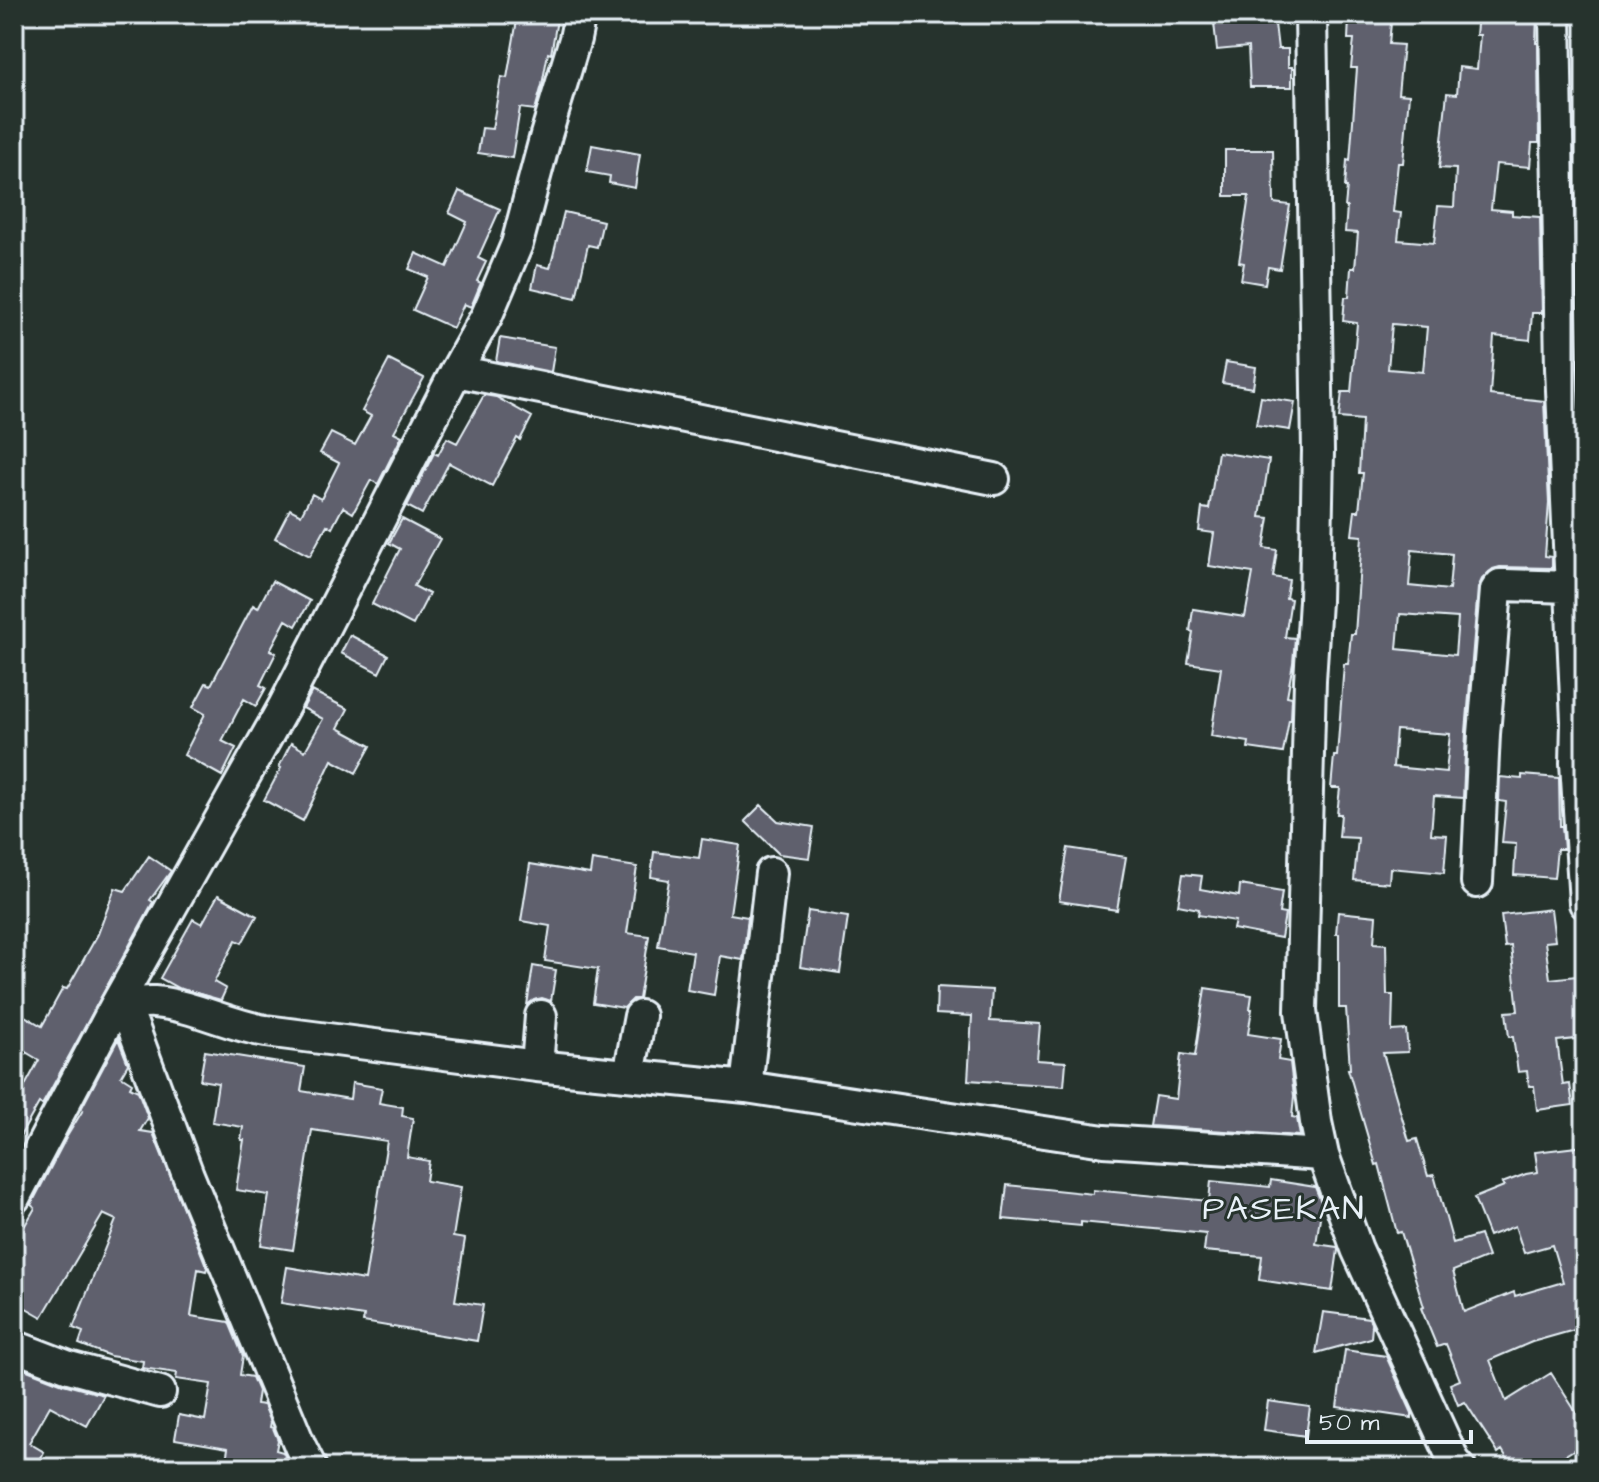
<svg xmlns="http://www.w3.org/2000/svg" width="1599" height="1482" font-family="'Architects Daughter',sans-serif">
<style>
.building{fill:#5e606d;stroke:#e8f1f8;stroke-width:2;fill-rule:evenodd}
.lines{fill:none;stroke-linecap:round;stroke-linejoin:round}
.minor-casing{stroke:#e8f1f8;stroke-width:36}
.minor{stroke:#26332d;stroke-width:30}
.labels{text-anchor:middle;stroke-width:6;stroke-linejoin:round;paint-order:stroke}
.quarter-label{font-size:34px;letter-spacing:2px;fill:#e8f1f8;stroke:#26332d}
</style>
<rect width="100%" height="100%" fill="#26332d"/>
<filter id="ink" filterUnits="userSpaceOnUse"><feTurbulence type="fractalNoise" baseFrequency=".0125" numOctaves="2"/><feDisplacementMap in="SourceGraphic" scale="16" xChannelSelector="R" yChannelSelector="G"/><feConvolveMatrix kernelMatrix="1 2 1 2 8 2 1 2 1" color-interpolation-filters="sRGB"/></filter>
<g filter="url(#ink)">
<path class="building" d="M518,14H558L551,54L548,53L542,85L535,110L520,108L512,158L478,153L482,128L492,129L501,77L507,78Z
M1213,14H1270L1271,24H1275L1278,49H1288V67H1292V87H1250L1248,47L1217,50Z
M1478,14H1537L1536,43H1538L1539,143H1532L1530,167L1496,164L1491,209L1512,211V215L1540,217L1542,313H1532L1530,340L1494,336L1490,395L1544,401L1549,503L1545,556L1552,557V568L1500,567L1493,569L1482,579L1478,588L1466,732L1463,798L1434,796L1431,834L1447,835L1444,873L1390,868L1389,883L1354,880L1358,838L1339,837L1341,814H1337L1340,788H1331L1334,756H1337L1344,664H1348L1351,634H1355L1362,536L1352,535L1355,511H1359L1363,473H1359L1362,420L1339,418L1342,392H1351L1357,323L1343,321L1345,297H1349L1351,268H1355L1358,233L1345,232L1347,207H1345L1347,187H1345L1347,160L1350,161L1357,68H1351L1354,39H1348L1349,19L1391,23L1389,44L1403,45L1398,94L1409,95L1403,163H1398L1393,212L1401,213L1398,240L1434,243L1438,206L1454,207L1456,169L1439,168L1447,93L1457,94L1459,67L1477,69L1480,35H1476ZM1392,324L1427,327L1423,372L1388,369ZM1412,550L1452,554L1449,590L1409,586ZM1400,614L1458,618L1455,655L1397,649ZM1396,730L1450,734L1446,772L1393,767Z
M592,145L640,154L635,188L609,183L610,176L587,172Z
M1225,150H1273L1274,203L1290,205L1280,269L1268,267L1265,284L1241,280L1244,263L1239,262L1249,196H1225Z
M459,191L500,209L478,258L486,262L477,281L481,283L471,307L464,304L453,328L413,310L428,277L409,269L416,253L447,267L467,222L449,213Z
M564,212L603,221L597,247L588,245L576,298L532,288L537,265L550,268Z
M500,338L555,347L551,372L496,361Z
M389,360L424,378L394,432L402,436L378,484L371,480L353,513L343,507L332,528L327,525L310,556L275,538L290,509L301,515L312,494L321,499L339,463L320,453L331,433L355,445L371,416L362,411Z
M1226,362L1256,367L1253,388L1222,383Z
M484,395L496,397L532,417L520,440L517,438L492,486L449,463L422,514L407,506L434,453L438,455L447,438L457,443Z
M1261,397L1295,402L1290,430L1256,425Z
M1218,452L1269,460L1260,517L1269,518L1264,548L1277,550L1273,577L1289,580L1286,598L1291,599L1285,637L1295,638L1293,663L1287,696L1292,697L1291,720H1289L1283,753L1248,748L1249,742L1211,736L1221,668L1188,663L1193,632L1190,631L1193,609L1245,617L1253,573L1209,566L1214,533L1199,531L1202,508L1209,509Z
M402,519L440,539L414,586L429,594L413,625L372,604L400,549L389,543Z
M272,581L310,601L296,626L286,620L270,650L276,653L260,685L266,688L256,706L244,699L222,741L236,748L222,776L184,755L205,714L193,707L206,683L211,685L253,605L258,608Z
M350,635L388,655L379,673L341,653Z
M312,691L348,709L338,728L371,746L356,773L332,760L303,821L264,800L281,768L279,767L291,743L305,751L323,719L303,708Z
M1522,775L1559,778L1560,826H1562L1564,849H1557L1554,878L1514,875L1516,844L1502,843L1506,802L1499,801L1500,777L1522,779Z
M761,805L778,821L814,827L809,858L779,854L745,821Z
M702,839L740,845L730,914L748,917L743,960L720,956L714,995L687,990L693,952L658,946L669,880L651,877L654,852L699,858Z
M1068,848L1126,857L1117,910L1059,901Z
M149,856L171,871L150,900L153,902L50,1091L42,1105L39,1103L14,1147V1106L39,1060L14,1045V1030L23,1015L42,1026L63,988L67,989L98,934L115,888L125,891Z
M592,860L637,867L627,933L649,936L639,999H633L624,1008L593,1003L598,969L545,961L550,926L521,921L530,864L590,874Z
M1183,874L1202,876L1200,889L1239,896L1240,885L1282,892L1279,913L1285,914L1281,938L1233,929L1235,921L1198,915L1199,909L1178,905Z
M218,895L257,916L242,943L236,940L214,982L226,989L221,1000L178,988L160,978L193,919L202,924Z
M1551,909L1555,941L1545,942L1550,979L1576,976L1580,1007L1583,1006L1585,1038L1557,1041L1563,1085L1570,1084L1573,1105L1537,1110L1534,1086H1529L1527,1071L1518,1072L1513,1037H1509L1506,1012L1518,1011L1511,946L1505,947L1501,915Z
M808,911L848,917L840,973L800,967Z
M1338,912L1376,916L1374,943L1386,944L1387,995H1393L1392,1031L1406,1030L1408,1052L1383,1053L1409,1141L1417,1139L1428,1176L1434,1175L1453,1243L1480,1235L1488,1257L1453,1271L1464,1312L1514,1292L1515,1296L1563,1282L1552,1245L1524,1253L1515,1226L1489,1236L1474,1198L1504,1186L1502,1183L1526,1174L1538,1172L1535,1152L1585,1146V1327L1532,1342L1490,1360L1506,1401L1551,1373L1585,1426V1443L1544,1468H1513L1502,1450L1498,1453L1465,1402L1458,1405L1450,1384L1460,1380L1446,1344L1437,1347L1421,1308L1424,1307L1401,1232L1397,1233L1379,1164L1376,1165L1348,1069H1350L1346,1008H1339V934H1336Z
M533,966L556,970L551,1001L542,998L534,1000L527,1005Z
M937,987L992,990L990,1021L1040,1024L1037,1060L1066,1062L1064,1086L968,1080L972,1016L936,1014Z
M1205,988L1252,995L1250,1009H1252L1248,1034L1281,1039L1278,1060L1290,1062L1294,1096L1292,1117L1297,1118L1300,1136L1150,1126L1155,1096L1176,1099L1181,1054L1195,1056Z
M118,1039L128,1064L121,1076L132,1083L130,1087L138,1091L148,1118L140,1131L153,1133L207,1268L206,1271L198,1269L191,1316L229,1322L243,1356L240,1375L252,1377L258,1391L256,1404L264,1405L271,1422L270,1427L273,1428L278,1440L276,1450L283,1452L291,1468H225L228,1448L175,1439L179,1415L205,1420L211,1384L176,1379L177,1373L142,1368L143,1361L110,1356L79,1344L83,1332L73,1328L116,1220L103,1214L42,1317L14,1301V1244L35,1208L31,1205L66,1138L83,1110L81,1109Z
M205,1051L305,1067L301,1091L350,1099L352,1083L382,1088L379,1103L403,1107L402,1116L413,1118L407,1157L429,1161L426,1181L461,1187L453,1237L465,1239L455,1301L483,1305L477,1341L363,1322L364,1316L281,1303L287,1267L365,1280L387,1141L312,1130L293,1250L261,1245L269,1195L236,1190L244,1140H241L243,1127L212,1122L218,1083L200,1080Z
M1271,1180L1315,1187L1322,1204L1316,1244L1337,1247L1338,1250L1332,1291L1259,1280L1262,1256L1204,1251L1206,1234L1081,1222V1226L1003,1219L1007,1185L1093,1194V1190L1209,1201L1211,1181L1270,1187Z
M1323,1312L1369,1318L1372,1326L1371,1338L1316,1353Z
M1345,1350L1386,1356L1412,1413V1418L1337,1407Z
M14,1365L63,1384L104,1395L87,1426L50,1406L29,1443L44,1452L36,1468L19,1460L14,1468Z
M1268,1401L1310,1407L1306,1436L1264,1430Z"/>
<g class="lines">
<g class="minor-casing">
<path id="minor" d="M1311,14L1318,451L1315,601L1310,680L1301,1011L1316,1122L1323,1155L1357,1249L1454,1461L1460,1468
M1555,14L1561,368L1577,721L1576,763L1585,903
M456,371L994,479
M1477,882L1484,734L1496,590L1500,585H1505L1571,587
M116,1005C129,1005 142,1001 154,1002C193,1005 228,1025 266,1031L537,1066L746,1087L1104,1141L1323,1155
M125,1005L188,1175L300,1446L311,1468
M537,1066L541,1016
M629,1075L640,1016
M746,1087L771,873
M14,1198L116,1005L284,706L456,371L487,315L517,244L546,135L575,39L580,14
M14,1346L69,1367L160,1392"/>
</g>
<use href="#minor" class="minor"/>
</g>
</g>
<g class="labels">
<g class="quarter-label">
<text x="1284" y="1219">PASEKAN</text>
</g>
</g>
<rect width="1599" height="1482" fill="none" stroke="#26332d" stroke-width="48"/>
<rect x="24" y="24" width="1551" height="1434" fill="none" stroke="#e8f1f8" stroke-width="3" filter="url(#ink)"/>
<path d="M1307 1430v12h164v-12" fill="none" stroke="#e8f1f8" stroke-width="4"/>
<text x="1319" y="1430" font-size="24" fill="#e8f1f8" stroke="#26332d" stroke-width="6" paint-order="stroke">50 m</text>
</svg>
